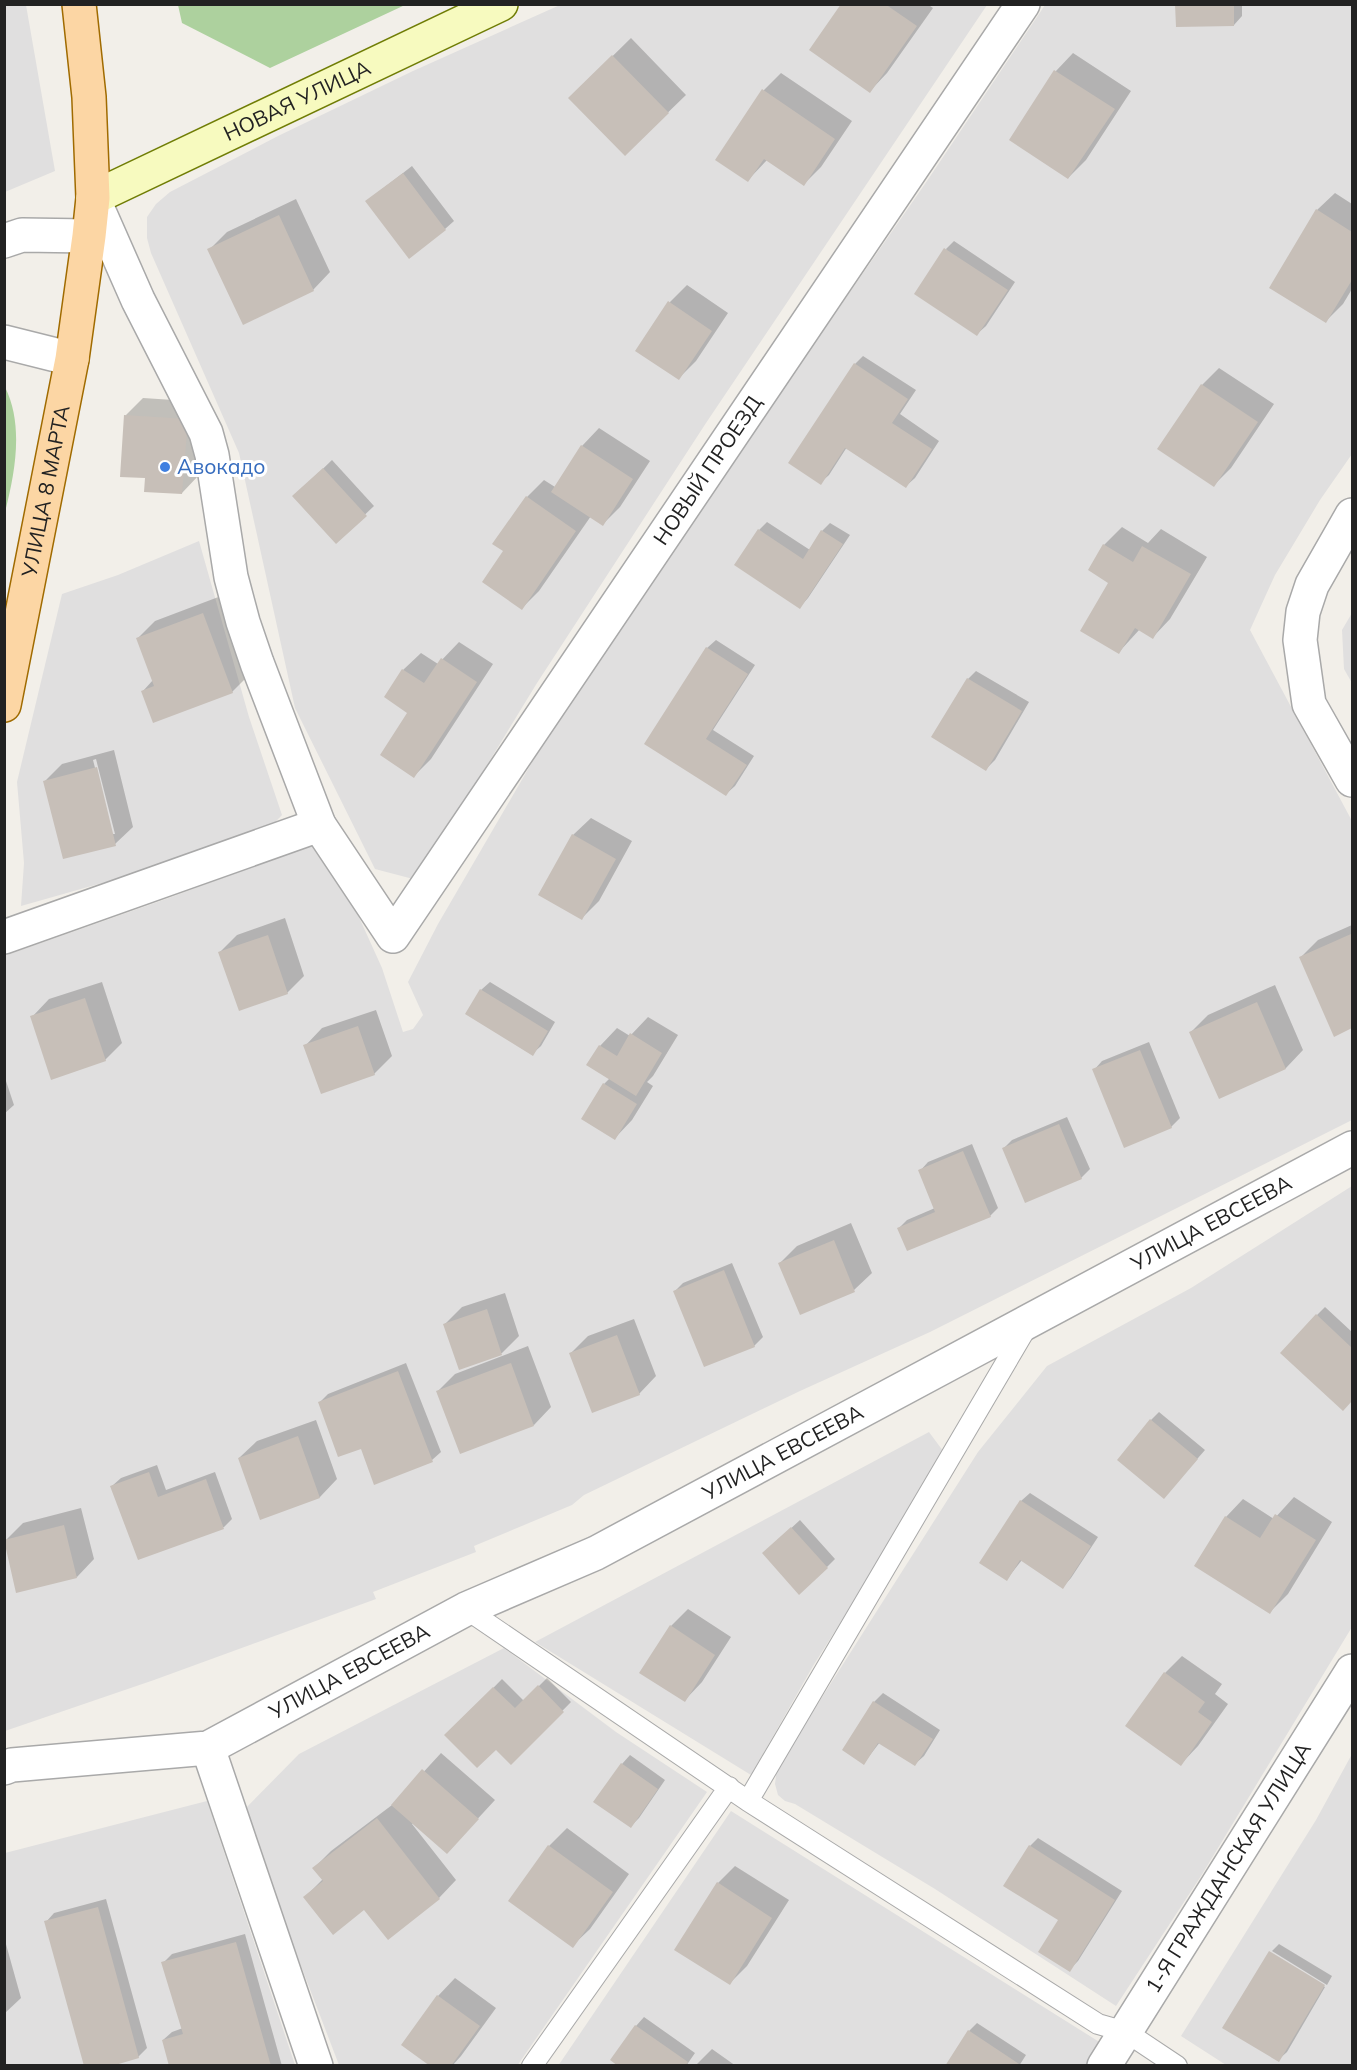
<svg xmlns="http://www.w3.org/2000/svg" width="1357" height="2070" font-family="Mulish,sans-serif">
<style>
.residential{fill:#e0dfdf}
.forest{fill:#add19e}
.shadow{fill:#0003;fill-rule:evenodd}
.building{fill:#c7bfb8}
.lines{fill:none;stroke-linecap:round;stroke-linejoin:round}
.lane-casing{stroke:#a9a9a9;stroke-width:22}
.street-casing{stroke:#a9a9a9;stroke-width:36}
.secondary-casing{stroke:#707d05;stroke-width:36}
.primary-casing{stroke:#a06b00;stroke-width:36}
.lane{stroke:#fff;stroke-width:20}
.street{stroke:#fff;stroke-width:33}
.secondary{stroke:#f7fabf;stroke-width:33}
.primary{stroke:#fcd6a4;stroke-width:33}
.shop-dot{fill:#3f7fe0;stroke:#fff;stroke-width:2}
.labels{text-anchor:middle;stroke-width:6;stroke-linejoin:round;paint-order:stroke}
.street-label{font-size:21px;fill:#222;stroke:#fff}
.shop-label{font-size:21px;fill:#366cbe;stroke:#fff;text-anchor:start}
</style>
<rect width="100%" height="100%" fill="#f2efe9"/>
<path class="residential" d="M5,4L26,5L55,171L5,192Z
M560,5H987L706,423L537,683L417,880L375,869L295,708L239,453L151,253L147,238V217L156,204L170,192L278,136L413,71Z
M1045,5H1352V454L1320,500L1275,575L1250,630L1352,821V1120L930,1332L800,1391L584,1495L572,1505L474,1546L476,1552L373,1592L376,1599L154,1680L5,1731L4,956L166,899L324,840L382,968L403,1032L413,1029L423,1015L408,982L438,924L545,740L741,449L927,181Z
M199,541L249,717L282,815L260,838L21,906L24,863L17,782L62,594L118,575Z
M1352,613V683L1344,669L1342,630Z
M1352,1186V1627L1201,1876L1116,2006L935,1889L795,1804L785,1801L778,1795L775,1784L777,1768L978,1452L1047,1366L1191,1288Z
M929,1432L946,1455L813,1666L751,1775L535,1642Z
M504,1648L616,1732L707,1792L517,2066L339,2065L242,1812L299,1754Z
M1352,1754V2065H1226L1181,2036L1316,1820Z
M207,1801L295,2065L5,2066V1853Z
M731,1811L1101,2043L1086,2066H558Z"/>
<path class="forest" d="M178,5V4L405,5L270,68L182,23Z
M5,387C24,425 15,473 5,512Z"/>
<path class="shadow" d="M843,4H927L933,8L887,73L870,91Z
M1177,4H1242V16L1234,25Z
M631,38L686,95L625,154L570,98Z
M1073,53L1131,91L1086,160L1068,178L1011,140L1056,71Z
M781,73L852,121L821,167L804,184L767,160L748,180L764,90Z
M412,166L454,221L445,229L367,201Z
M1335,193L1352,204V289L1343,304L1326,321L1317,210Z
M296,199L330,272L313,290L209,250L227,232Z
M954,241L1015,282L986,326L977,334L946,249Z
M687,285L728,313L696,361L679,378L670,302Z
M863,356L916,390L900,414L939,441L915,478L906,486L847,447L829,475L820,483L855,364Z
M1219,368L1274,404L1231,468L1214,485L1202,385Z
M143,398L204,402L199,475L182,493L147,477L126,415Z
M599,428L650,461L620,507L603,524L591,516L539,591L522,608L505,551L527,497L544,480L555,487L582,446Z
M332,460L374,506L336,542L303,488Z
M767,522L810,550L822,531L830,523L850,535L808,598L800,607L759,530Z
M1122,527L1148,543L1161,529L1207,557L1170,619L1153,637L1140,629L1119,652L1104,545Z
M221,596L249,675L232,692L143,691L153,680L138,638L155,621Z
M716,640L755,665L713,730L754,756L735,786L726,794L646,743L707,648Z
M459,642L493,664L431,759L414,776L410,712L403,670L421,653L438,664Z
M976,671L1029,702L995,760L986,769L968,679Z
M114,750L133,827L115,844L45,781L62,764ZM96,759L115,834H112L93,760Z
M591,818L632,841L599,901L582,918L573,835Z
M285,918L304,976L287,993L220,952L237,935Z
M1352,925V1027L1334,1035L1301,957L1318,940Z
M102,982L122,1043L105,1060L32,1017L49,999Z
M490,982L555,1022L541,1046L532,1054L481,990Z
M1275,985L1303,1050L1286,1068L1219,1097L1191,1032L1208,1015Z
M376,1010L392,1056L374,1074L305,1046L322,1028Z
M648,1017L678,1035L653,1076L647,1082L653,1086L632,1120L615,1138L583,1118L604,1084L610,1078L600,1046L617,1028L630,1036Z
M1149,1042L1180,1118L1171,1127L1094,1070L1102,1061Z
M4,1075L14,1105L4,1114Z
M1067,1117L1090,1169L1081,1178L1004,1148L1012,1140Z
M972,1144L998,1208L990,1216L899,1228L907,1220L935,1208L920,1171L928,1162Z
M851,1223L872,1273L854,1290L779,1264L797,1246Z
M732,1263L763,1337L754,1346L675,1291L683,1283Z
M505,1293L519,1336L502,1353L460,1368L445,1324L462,1307Z
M1325,1307L1352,1332V1399L1343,1409L1317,1315Z
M634,1319L656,1376L639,1394L570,1354L588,1336Z
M528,1346L551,1407L534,1425L438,1391L455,1374Z
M406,1363L441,1452L432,1460L361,1447L319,1403L328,1394Z
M1159,1412L1205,1450L1164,1497L1151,1420Z
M316,1420L337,1479L320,1497L261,1518L239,1458L257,1441Z
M157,1465L166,1490L215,1472L232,1519L224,1527L139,1558L112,1486L121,1478Z
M1030,1493L1098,1537L1071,1578L1063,1587L1022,1560L1007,1579L1021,1501Z
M1294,1497L1332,1522L1288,1594L1270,1612L1226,1517L1243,1499L1274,1519Z
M81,1508L94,1559L77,1577L6,1540L23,1523Z
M800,1520L835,1559L827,1567L773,1545Z
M688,1609L731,1637L702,1682L685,1700L671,1626Z
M1182,1656L1222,1684L1215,1694L1228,1704L1198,1746L1181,1764L1165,1673Z
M547,1678L571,1702L511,1763L496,1748L447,1735L502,1679L524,1701Z
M883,1693L940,1730L924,1756L915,1764L880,1742L864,1763L874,1702Z
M441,1753L495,1800L447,1852L413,1823L412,1824L456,1880L439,1898L388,1938L364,1908L305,1897L323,1879L314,1868L331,1851L396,1802Z
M630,1755L665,1780L639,1818L631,1826L622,1764Z
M567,1828L629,1874L590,1929L572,1946L510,1901L549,1846Z
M1038,1838L1122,1891L1078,1961L1069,1970L1060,1920L1030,1846Z
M735,1866L789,1900L747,1966L730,1983L718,1883Z
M106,1899L147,2048L138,2057L46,1922L54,1913Z
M245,1934L282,2066H171L163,2040L172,2032L183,2028L163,1963L172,1954Z
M4,1937L21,1998L4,2014Z
M1279,1944L1332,1976L1327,1985L1272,1951Z
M1270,1954L1325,1987L1287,2052L1278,2060Z
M455,1978L496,2008L461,2056L452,2066H433L438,1996Z
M644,2017L695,2053L686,2066H620L636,2026Z
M977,2023L1026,2055L1019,2066H947L969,2031Z
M712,2049L736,2066H695Z"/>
<path class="building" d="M841,4H885L917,26L870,93L809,50Z
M1175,4H1234V26L1176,27Z
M612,55L669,113L625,156L568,98Z
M1054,70L1115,109L1068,179L1009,140Z
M762,89L835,139L804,186L764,159L748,182L715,160Z
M403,173L446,230L409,259L365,201Z
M1316,209L1352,232V280L1326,323L1269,288Z
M279,215L314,291L243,325L207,249Z
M944,248L1008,290L977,336L914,294Z
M668,301L712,331L679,380L635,351Z
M854,363L908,399L892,423L932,449L906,488L845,448L821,485L788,463Z
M1201,384L1258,422L1214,487L1157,449Z
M124,415L188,419L182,494L144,492L145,478L120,477Z
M581,445L633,479L603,526L551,492Z
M323,468L367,516L336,544L292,496Z
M526,496L576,531L522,610L482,582L503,551L492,544Z
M758,529L803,559L821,530L843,544L800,609L734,565Z
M1103,544L1133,562L1142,546L1191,574L1153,639L1135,628L1119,654L1080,631L1108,583L1088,570Z
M203,613L233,693L153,723L141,691L154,686L136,638Z
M706,647L748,674L706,739L747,765L726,796L644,744Z
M441,658L477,682L414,778L380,755L407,713L384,697L402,669L424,683Z
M967,678L1022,711L986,771L931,737Z
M97,767L116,846L63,859L43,781Z
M572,834L616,859L582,920L538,895Z
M1351,934L1352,1028L1334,1037L1299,957Z
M268,935L288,994L239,1011L218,952Z
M480,989L548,1031L533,1056L465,1014Z
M85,998L106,1061L51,1080L30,1016Z
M1257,1002L1286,1069L1219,1099L1189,1032Z
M358,1026L375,1075L321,1094L303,1045Z
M630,1033L662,1053L636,1096L586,1065L599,1045L617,1056Z
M1140,1050L1172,1128L1124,1148L1092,1069Z
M603,1083L637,1104L615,1140L581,1119Z
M1059,1124L1082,1179L1025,1203L1002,1148Z
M963,1151L991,1217L907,1251L897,1228L935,1212L918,1170Z
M834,1240L855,1292L800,1315L778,1263Z
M724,1270L755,1347L704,1367L673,1291Z
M487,1309L502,1355L459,1370L443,1324Z
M1316,1314L1352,1348V1401L1343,1411L1280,1353Z
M617,1335L640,1395L592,1413L569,1353Z
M511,1363L534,1426L460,1454L436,1391Z
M398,1371L433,1462L374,1485L361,1449L338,1457L318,1402Z
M1150,1419L1198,1459L1164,1499L1117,1460Z
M298,1436L320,1498L260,1520L238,1458Z
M149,1472L158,1497L206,1479L224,1529L138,1560L110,1486Z
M1020,1500L1091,1546L1063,1589L1020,1560L1007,1581L979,1563Z
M1275,1514L1316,1540L1270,1614L1194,1566L1225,1516L1260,1538Z
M64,1525L77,1578L16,1593L4,1540Z
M791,1527L828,1568L799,1595L762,1553Z
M670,1625L715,1655L685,1702L639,1673Z
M1164,1672L1205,1702L1198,1712L1212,1722L1181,1766L1125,1726Z
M538,1685L564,1712L511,1765L496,1750L477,1768L444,1735L493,1687L515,1708Z
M873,1701L933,1739L915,1766L878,1743L864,1765L842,1750Z
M621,1763L658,1789L631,1828L593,1802Z
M422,1769L479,1819L447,1854L391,1805Z
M377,1818L440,1899L388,1940L364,1910L333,1935L303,1897L323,1881L312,1868Z
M548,1845L613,1892L573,1948L508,1901Z
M1029,1845L1115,1900L1070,1972L1038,1952L1058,1920L1003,1886Z
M717,1882L772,1918L730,1985L674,1950Z
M98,1907L139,2058L112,2066H84L44,1921Z
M236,1942L271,2066H169L162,2040L183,2034L161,1962Z
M1269,1951L1325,1985L1279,2062L1222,2028Z
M437,1995L480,2026L451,2066H430L401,2045Z
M635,2025L688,2062L685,2066H618L610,2060Z
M968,2030L1019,2064L1018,2066H945Z"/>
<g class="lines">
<g class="lane-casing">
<path id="lane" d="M466,1609L748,1801L1098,2024L1126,2032L1177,2066
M748,1801L1028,1325
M532,2066L729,1787"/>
</g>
<g class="street-casing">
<g id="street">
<path id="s1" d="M93,198L138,300L206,433L212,455L231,577L243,622L257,663L319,825L393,936L1023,4"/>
<path d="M4,241L22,235L89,236"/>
<path d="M4,342L72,359"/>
<path d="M1352,515L1312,585L1303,612L1300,640L1309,704L1352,780"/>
<path d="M4,937L319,825"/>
<path d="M208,1748L316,2066"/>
<path id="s2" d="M4,1768L12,1765L208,1748L466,1609L596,1553L1352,1148"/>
<path id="s3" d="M1104,2066L1352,1671"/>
</g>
</g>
<g class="secondary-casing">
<g id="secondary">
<path id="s4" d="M93,198L501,4"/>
</g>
</g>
<g class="primary-casing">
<g id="primary">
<path id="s5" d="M4,705L72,359L89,236L93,198L89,97L79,4"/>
</g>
</g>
<use href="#lane" class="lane"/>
<use href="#street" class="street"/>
<use href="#secondary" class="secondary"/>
<use href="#primary" class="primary"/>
</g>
<circle class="shop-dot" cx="165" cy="467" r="6"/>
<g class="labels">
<g class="street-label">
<text dy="7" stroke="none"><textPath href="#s4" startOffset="226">НОВАЯ УЛИЦА</textPath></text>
<text dy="7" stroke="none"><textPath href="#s1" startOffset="1366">НОВЫЙ ПРОЕЗД</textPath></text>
<text dy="7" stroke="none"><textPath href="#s5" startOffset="218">УЛИЦА 8 МАРТА</textPath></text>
<text dy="7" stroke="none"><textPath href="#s2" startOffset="1338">УЛИЦА ЕВСЕЕВА</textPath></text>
<text dy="7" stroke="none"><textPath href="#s2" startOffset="852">УЛИЦА ЕВСЕЕВА</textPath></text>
<text dy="7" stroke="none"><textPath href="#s2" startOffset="366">УЛИЦА ЕВСЕЕВА</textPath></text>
<text dy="7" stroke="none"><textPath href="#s3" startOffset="234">1-Я ГРАЖДАНСКАЯ УЛИЦА</textPath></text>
</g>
<g class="shop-label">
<text x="177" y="474">Авокадо</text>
</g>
</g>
<rect width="1357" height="2070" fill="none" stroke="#222222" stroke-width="12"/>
</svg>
